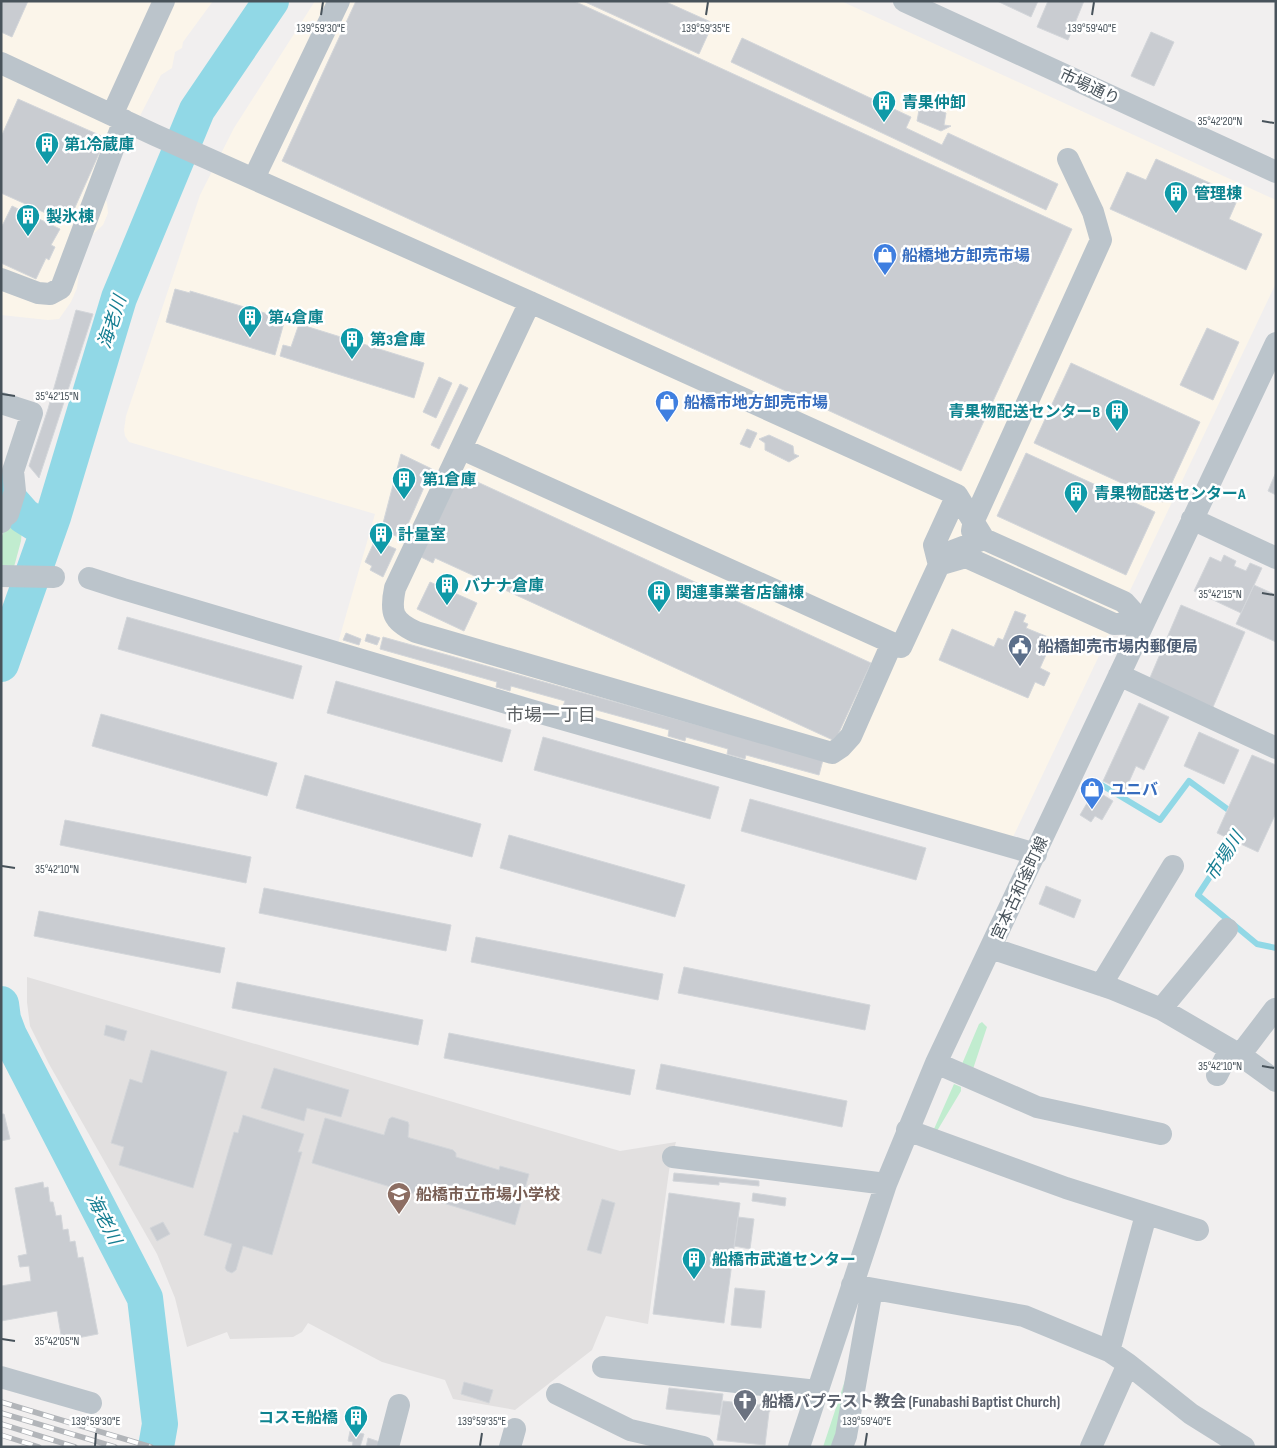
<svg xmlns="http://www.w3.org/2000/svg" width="1277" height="1448" font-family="'Sofia Sans Condensed','Noto Sans JP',sans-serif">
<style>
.commercial{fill:#fbf5ea}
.education{fill:#e2e0e0}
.green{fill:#c1eccf}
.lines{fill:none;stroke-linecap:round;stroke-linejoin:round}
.stream{stroke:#91d8e6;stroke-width:6}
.river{stroke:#91d8e6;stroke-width:36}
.building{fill:#c9ccd1;stroke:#d3d6da}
.minor{stroke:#bbc4cb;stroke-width:22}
.rail-casing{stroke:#b2b5b9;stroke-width:5.5}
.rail{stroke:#fff;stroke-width:4;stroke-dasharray:11;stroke-linecap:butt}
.ticks{fill:none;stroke:#48535b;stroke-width:2}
.labels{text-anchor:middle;stroke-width:5;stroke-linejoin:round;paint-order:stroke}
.street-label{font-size:16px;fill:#48535b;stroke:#fff}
.culture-label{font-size:16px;font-weight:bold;fill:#0d838f;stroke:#fff;text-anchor:start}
.shop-label{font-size:16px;font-weight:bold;fill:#366cbe;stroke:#fff;text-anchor:start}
.service-label{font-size:16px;font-weight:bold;fill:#4e5e75;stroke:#fff;text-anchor:start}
.education-label{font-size:16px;font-weight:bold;fill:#785e54;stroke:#fff;text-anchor:start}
.worship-label{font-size:16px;font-weight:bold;fill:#5b616d;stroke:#fff;text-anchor:start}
.water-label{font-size:18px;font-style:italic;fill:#167e92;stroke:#fff}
.neighbourhood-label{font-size:18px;fill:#5c6063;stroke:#fff}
.ticks-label{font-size:12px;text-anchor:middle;fill:#48535b;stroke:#fff;stroke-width:5;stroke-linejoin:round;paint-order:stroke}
</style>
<rect width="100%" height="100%" fill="#f1efef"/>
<path class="commercial" d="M1,1H213L183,42L182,48L175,52L172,68L161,75L125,145L104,196L107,203L108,213L103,225L88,239L81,258L77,288L71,302L59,319L48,320L1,315Z
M315,1H841L1276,200V283L1013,837L338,643L375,514L129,442L125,436L124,430L126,416L200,195L234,128Z"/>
<path class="education" d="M27,977L620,1151L676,1142L670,1164L648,1324L606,1316L592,1350L515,1410L453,1399L445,1380L382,1362L308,1323L302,1332L293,1337L230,1339L227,1332L187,1347L175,1298L157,1254L49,1064L30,1026L27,1002Z"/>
<path class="green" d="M15,522L22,529L21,541L14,567L1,566V539L4,530Z
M982,1022L987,1027L973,1069L962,1064L979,1024Z
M954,1084L961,1087V1091L937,1131L934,1129Z
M855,1350L834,1447H823Z"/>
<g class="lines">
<path class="stream" d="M1095,781L1160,820L1189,781L1234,814
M1238,834L1198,895L1257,944L1276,948"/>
<path class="river" d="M1,490L24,516L48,531
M1,664L53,517L119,298L197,110L271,1
M1,1004L3,1019L9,1035L145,1298L160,1424L156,1447"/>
</g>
<path class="building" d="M1,1H28L12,37L1,32Z
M356,1H574L1072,229L961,471L282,161Z
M583,1H664L713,23L699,54Z
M997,1H1038L1031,17Z
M1048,1H1084L1068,40L1037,27Z
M1151,32L1174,42L1154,86L1131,76Z
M742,38L911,117L906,128L942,145L948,133L1058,184L1046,210L731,62Z
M18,99L106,138L68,223L1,193V137Z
M922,102L946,113L944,125L951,126L941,131L917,121L919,110L913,109Z
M1156,159L1239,196L1229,219L1262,234L1246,270L1110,209L1127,172L1146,180Z
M12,206L60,229L51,245L55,247L49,260L46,258L36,279L1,263V228Z
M175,289L190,293V291L285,319L275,355L166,322Z
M76,310L93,314L39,478L29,466L48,409Z
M299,324L424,363L414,398L280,356L283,345L291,347Z
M1207,328L1239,342L1213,400L1180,385Z
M1071,363L1200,422L1163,502L1034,443Z
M439,377L452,383L436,418L423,412Z
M460,384L468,388L439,449L431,445Z
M747,429L757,433L750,448L740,444Z
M769,435L793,446L794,454L799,456L789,462L765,450V443L759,439Z
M1026,453L1155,512L1126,575L997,516Z
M401,454L432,469L402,538L381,531Z
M1276,472V495L1268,491Z
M460,474L871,663L835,741L435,558L433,563L421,557Z
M375,540L396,549L383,577L370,570L372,566L365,562Z
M1224,555L1236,561L1234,566L1246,571L1250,563L1262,568L1241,613L1194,591L1210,557L1221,562Z
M430,582L477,603L464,631L417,609Z
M1254,585L1276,595V642L1236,624Z
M1181,605L1245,632L1213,707L1149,680Z
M1015,611L1026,615L1023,622L1028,624L1026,628L1053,639L1040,668L1050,673L1044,686L1035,682L1028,698L939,660L952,629L994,647L998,638L1003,640Z
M127,617L302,666L293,699L118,649Z
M346,633L361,639L359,645L343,640Z
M367,634L380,638L377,645L365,641Z
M383,637L823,760L819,775L746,755L745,759L727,754L728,749L686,737L685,741L668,736L669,730L582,706L580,711L563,706L565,701L511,686L510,691L496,687L497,682L380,649Z
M336,681L511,730L502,762L327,713Z
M1139,703L1169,717L1144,770L1136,766L1125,791L1103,781Z
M101,714L277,763L267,796L92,746Z
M1199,732L1239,750L1224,784L1184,766Z
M543,737L719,787L710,819L534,770Z
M1252,755L1276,765V813L1258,852L1217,833Z
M305,775L481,824L472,857L296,808Z
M1100,793L1113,801L1102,820L1095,816L1091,822L1080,815L1090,798L1096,801Z
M750,799L926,848L916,880L741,831Z
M65,820L251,857L246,883L60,845Z
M509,835L685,885L675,917L500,868Z
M1046,886L1081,900L1074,918L1039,904Z
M264,888L451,925L446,951L259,913Z
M39,911L225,948L220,973L34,936Z
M476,937L663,974L658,1000L471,962Z
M684,967L870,1005L865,1030L678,993Z
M237,982L423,1020L418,1045L232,1008Z
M106,1025L127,1031L124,1041L104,1035Z
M449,1033L635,1070L630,1095L444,1058Z
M151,1050L227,1072L193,1188L119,1165L124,1147L111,1143L130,1079L142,1083Z
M661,1064L847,1101L842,1127L656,1089Z
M274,1068L349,1090L341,1117L307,1108L304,1121L261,1108Z
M1,1114H4L10,1139L1,1141Z
M243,1115L304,1134L298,1152H302L272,1255L243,1246L236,1270L232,1273L227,1271L225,1268L232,1244L204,1235L234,1132L238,1133Z
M392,1117L408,1122L409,1125L408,1137L410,1138L453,1150L456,1153V1157L499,1170L500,1166L529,1174L515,1225L312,1163L325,1118L384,1135L389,1119Z
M674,1173L759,1181V1186L719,1182V1185L673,1181Z
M43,1182L44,1188L48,1187L50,1202H53L56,1216L61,1215L63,1230L68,1229L70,1242L75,1241L78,1258L83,1257L98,1334L62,1341L57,1311L1,1321V1286L31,1281L29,1266L20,1267L18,1256L27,1254L15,1188Z
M669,1193L740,1203L724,1323L653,1314Z
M753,1193L786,1198L785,1206L752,1201Z
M602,1199L615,1203L601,1254L587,1250Z
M738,1217L754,1219L750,1249L734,1246Z
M163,1222L170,1234L157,1241L150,1228Z
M735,1288L765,1291L761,1328L731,1325Z
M464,1382L493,1390L489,1403L461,1394Z
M669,1388L723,1394L720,1415L666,1409Z
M768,1395L777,1405L769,1412L765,1445L717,1440L723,1401L759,1405Z
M350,1431L364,1434L360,1447H352L353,1442L348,1441Z
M368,1438L380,1442L379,1447H366Z"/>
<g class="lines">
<path class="minor" d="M904,1L1276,172
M1,63L155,135L530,302L957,495L984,539L1124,602L1143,623
M112,115L164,1
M254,178L339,1
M1,279L38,293L50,294L61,288L124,120
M530,302L395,588C390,612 392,621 416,632L832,753L841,747L851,736L892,643
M1,403L32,413L13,471L15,491L8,514L2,518L1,522
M462,449L901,647L939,565L947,553L984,539
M1192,519L1276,558
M972,531L974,520L1101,240L1093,212L1068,159
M942,564L966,557L1114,624L1143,623
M939,565L934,545L957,495
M1,576L54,577
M89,578L123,589L537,712L1036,854
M1119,675L1276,748
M991,948L1113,989L1161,1009L1240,1055L1276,1081
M1101,985L1173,866
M1161,1009L1227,929
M1240,1055L1275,1009
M936,1063L1037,1107L1161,1134
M1217,1075L1230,1049
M907,1130L1066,1188L1198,1230
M673,1157L886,1184
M852,1285L1024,1316L1109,1351L1128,1364L1191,1414L1244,1447
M1109,1351L1146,1215
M603,1367L817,1391
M1,1377L91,1403
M557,1394L630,1430L703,1447
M388,1447L399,1405
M510,1447L515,1429
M799,1447L886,1184L936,1063L1276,343
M842,1447L846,1436L872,1289
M1091,1447L1128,1364"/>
<g class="rail-casing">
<path id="rail" d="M1,1402L151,1447
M1,1413L115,1447
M1,1424L75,1447
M1,1435L39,1447"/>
</g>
<use href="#rail" class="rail"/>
</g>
<path class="ticks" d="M321,15L323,2M706,15L708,2M1092,15L1094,2M1262,121L1274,123M2,394L15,396M1262,593L1274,595M2,866L15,868M1262,1066L1274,1068M2,1339L15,1341M95,1446L96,1433M480,1446L482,1433M865,1446L867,1433"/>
<defs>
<g id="building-pin" transform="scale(1.25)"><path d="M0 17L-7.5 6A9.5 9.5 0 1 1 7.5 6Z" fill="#0f9aa8" stroke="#fff"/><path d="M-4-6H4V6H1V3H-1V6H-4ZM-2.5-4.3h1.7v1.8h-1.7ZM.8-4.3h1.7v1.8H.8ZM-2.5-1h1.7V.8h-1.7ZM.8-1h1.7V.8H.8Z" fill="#fff"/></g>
<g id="shop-pin" transform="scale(1.25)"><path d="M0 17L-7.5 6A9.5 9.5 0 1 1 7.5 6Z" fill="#3f7fe0" stroke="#fff"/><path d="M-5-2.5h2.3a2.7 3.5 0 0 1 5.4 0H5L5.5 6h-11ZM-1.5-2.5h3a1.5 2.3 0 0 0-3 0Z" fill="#fff"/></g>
<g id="civic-pin" transform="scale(1.25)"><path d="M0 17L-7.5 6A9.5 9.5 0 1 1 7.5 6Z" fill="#5c6f8a" stroke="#fff"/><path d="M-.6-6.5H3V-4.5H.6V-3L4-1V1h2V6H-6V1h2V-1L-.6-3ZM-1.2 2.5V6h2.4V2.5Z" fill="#fff"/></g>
<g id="school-pin" transform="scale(1.25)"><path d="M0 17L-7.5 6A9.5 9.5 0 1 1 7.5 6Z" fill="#8d6e63" stroke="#fff"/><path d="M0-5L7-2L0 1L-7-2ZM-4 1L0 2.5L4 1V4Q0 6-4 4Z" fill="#fff"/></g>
<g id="church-pin" transform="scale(1.25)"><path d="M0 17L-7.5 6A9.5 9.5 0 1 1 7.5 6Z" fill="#6b7280" stroke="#fff"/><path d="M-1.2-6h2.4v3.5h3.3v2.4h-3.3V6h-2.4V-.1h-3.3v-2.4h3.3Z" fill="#fff"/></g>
</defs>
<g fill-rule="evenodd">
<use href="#building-pin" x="884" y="102"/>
<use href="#building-pin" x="47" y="144"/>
<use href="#building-pin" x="1176" y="193"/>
<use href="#building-pin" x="28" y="216"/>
<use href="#shop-pin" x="885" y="255"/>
<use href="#building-pin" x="250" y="317"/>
<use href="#building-pin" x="352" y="339"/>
<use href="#shop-pin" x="667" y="402"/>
<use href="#building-pin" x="1117" y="411"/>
<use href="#building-pin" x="404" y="479"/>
<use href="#building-pin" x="1076" y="493"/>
<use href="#building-pin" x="381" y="534"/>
<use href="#building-pin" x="447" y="585"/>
<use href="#building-pin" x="659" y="592"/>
<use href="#civic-pin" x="1020" y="646"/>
<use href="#shop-pin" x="1092" y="789"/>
<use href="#school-pin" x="399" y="1194"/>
<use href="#building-pin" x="694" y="1259"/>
<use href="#church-pin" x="745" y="1401"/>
<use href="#building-pin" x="356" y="1417"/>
</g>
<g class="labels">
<g class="street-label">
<text transform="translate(1090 86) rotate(25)" y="6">市場通り</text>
<text transform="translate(1019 888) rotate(-65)" y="6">宮本古和釜町線</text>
</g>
<g class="culture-label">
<text x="902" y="108">青果仲卸</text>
<text x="64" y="150">第1冷蔵庫</text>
<text x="1194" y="199">管理棟</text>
<text x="46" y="222">製氷棟</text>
<text x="268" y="323">第4倉庫</text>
<text x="370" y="345">第3倉庫</text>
<text x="1100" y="417" text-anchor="end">青果物配送センターB</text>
<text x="422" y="485">第1倉庫</text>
<text x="1094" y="499">青果物配送センターA</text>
<text x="398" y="540">計量室</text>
<text x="464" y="591">バナナ倉庫</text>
<text x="676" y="598">関連事業者店舗棟</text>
<text x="712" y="1265">船橋市武道センター</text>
<text x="338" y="1423" text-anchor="end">コスモ船橋</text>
</g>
<g class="shop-label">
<text x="902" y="261">船橋地方卸売市場</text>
<text x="684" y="408">船橋市地方卸売市場</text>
<text x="1110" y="795">ユニバ</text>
</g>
<g class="service-label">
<text x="1038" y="652">船橋卸売市場内郵便局</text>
</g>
<g class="education-label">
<text x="416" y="1200">船橋市立市場小学校</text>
</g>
<g class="worship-label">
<text x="762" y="1407">船橋バプテスト教会 (Funabashi Baptist Church)</text>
</g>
<g class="water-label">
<text transform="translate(112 322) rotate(-72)" y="6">海老川</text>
<text transform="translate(1224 856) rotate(-57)" y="6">市場川</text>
<text transform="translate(104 1219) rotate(63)" y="6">海老川</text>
</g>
<g class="neighbourhood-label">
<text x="551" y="721">市場一丁目</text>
</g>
</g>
<g class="ticks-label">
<text x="321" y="32">139°59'30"E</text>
<text x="706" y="32">139°59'35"E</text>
<text x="1092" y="32">139°59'40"E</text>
<text x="1220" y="125">35°42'20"N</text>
<text x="57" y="400">35°42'15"N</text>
<text x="1220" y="598">35°42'15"N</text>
<text x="57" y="873">35°42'10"N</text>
<text x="1220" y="1070">35°42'10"N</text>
<text x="57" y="1345">35°42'05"N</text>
<text x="96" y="1425">139°59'30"E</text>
<text x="482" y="1425">139°59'35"E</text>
<text x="867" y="1425">139°59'40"E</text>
</g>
<rect width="1277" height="1448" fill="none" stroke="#48535b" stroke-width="5"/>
</svg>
